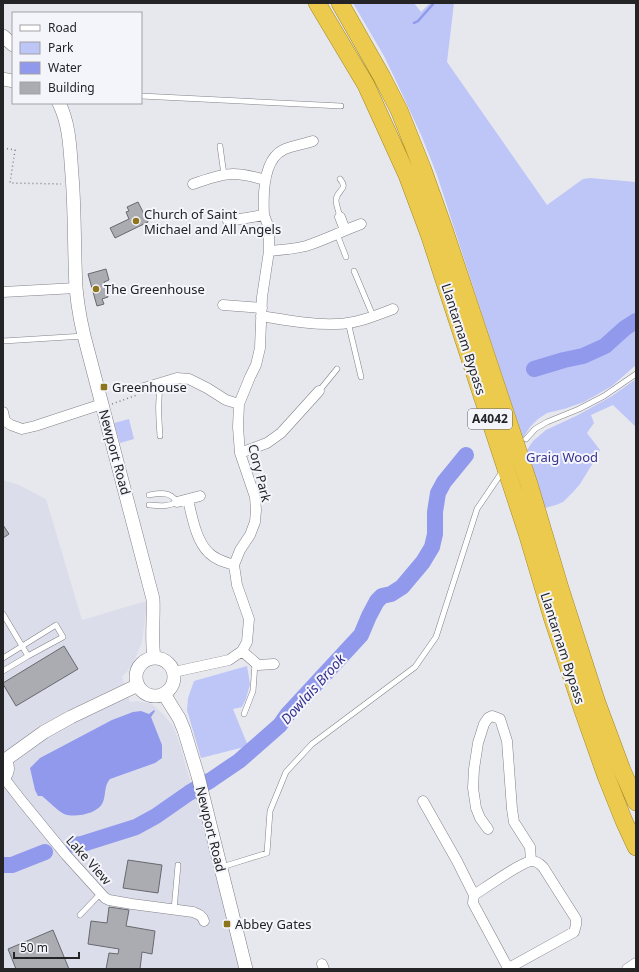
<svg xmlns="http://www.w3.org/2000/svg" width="639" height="972" font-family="'Noto Sans',sans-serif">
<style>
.built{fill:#dbddeb}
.green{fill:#bec5f7}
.water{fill:#9099eb}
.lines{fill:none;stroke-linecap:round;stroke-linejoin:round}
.stream{stroke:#9099eb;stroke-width:2.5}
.river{stroke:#9099eb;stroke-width:16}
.building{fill:#abacb1;stroke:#68696e}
.service-casing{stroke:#818287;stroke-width:6}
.minor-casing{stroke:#818287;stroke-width:11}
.tertiary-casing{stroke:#818287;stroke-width:14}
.trunk-casing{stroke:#a28723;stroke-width:18}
.path{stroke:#7f8084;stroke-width:1.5;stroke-dasharray:1 3;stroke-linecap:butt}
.service{stroke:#fff;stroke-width:5}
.minor{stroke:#fff;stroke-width:10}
.tertiary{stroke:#fff;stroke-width:13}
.trunk{stroke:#ebca4e;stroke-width:17}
.poi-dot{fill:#8e751a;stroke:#f4f5fb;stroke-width:1.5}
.labels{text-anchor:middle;stroke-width:4;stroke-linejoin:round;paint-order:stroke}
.shield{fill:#f4f5fb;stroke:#626367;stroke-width:1}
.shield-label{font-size:12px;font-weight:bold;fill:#242427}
.poi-label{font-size:13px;fill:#242427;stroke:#f4f5fb;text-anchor:start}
.street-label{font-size:13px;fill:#242427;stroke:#f4f5fb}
.park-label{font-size:13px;fill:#373492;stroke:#f4f5fb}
.water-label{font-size:14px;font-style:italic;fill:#332f8d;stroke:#f4f5fb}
</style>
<rect width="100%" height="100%" fill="#e7e8ee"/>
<path class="built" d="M3,480L19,485L46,499L82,620L146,601V613L142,642L132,666L122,677L130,702L137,701L152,704L164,715L173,726L178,739L201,817L240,969H3Z"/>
<path class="green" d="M353,3H414L421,12L430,3H454L447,62L547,205L583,179L590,178L636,182V365L612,386L584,402L564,409L547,413L538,419L530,427L523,438L479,305L437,175L422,137L398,85L384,56Z
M636,379V427L613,405L591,415L594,423L587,433L600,450L596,460L591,466L580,484L574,491L563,502L556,505L545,508L527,450L533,441L546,430L578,415L612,396Z
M129,419L134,439L120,443L114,423Z
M247,666L250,684L246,699L242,707L233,709L248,746L201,758L187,710L188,698L194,681Z"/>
<path class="water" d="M154,710L155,711L151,717L162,745V758L155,763L110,779C104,785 106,795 103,802C98,814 75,818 64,814C58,811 48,801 42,796H38L35,790L30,768L40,758L112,720L133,712L141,711L149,714Z"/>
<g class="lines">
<path class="stream" d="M414,23L418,21L434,3"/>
<path class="river" d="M534,369L564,360L583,356L605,346L625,328L636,321
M74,845L82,844L136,827L156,816L189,793L211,780L239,761L280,725L287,715L361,635L369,616L377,601L382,596L391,594L402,587L423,562L432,547L435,534V512L438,493L444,482L466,455
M3,865H12L45,852"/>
</g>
<path class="building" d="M138,202L148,222L115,238L110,228L129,219L126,212L129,211L127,207Z
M106,269L109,280L104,282L108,297L102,299L104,304L97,306L88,274Z
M3,525L9,534L3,538Z
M64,646L78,669L16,706L3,684V683Z
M128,860L162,865L158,893L123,888Z
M109,907L129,910L126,926L155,931L152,954L142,952L140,969H106L109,953L118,954L119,949L88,944L91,921L107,923Z
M53,930L69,969H16L8,949Z"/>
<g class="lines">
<g class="service-casing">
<path id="service" d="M141,96L341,106
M220,146L224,175
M340,217C339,212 336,205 336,200C337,189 349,190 340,179
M337,234L346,257
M354,271L373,316
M348,322L361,377
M3,341L84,336
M319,391L337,369
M160,436C159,419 157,401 161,383
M526,439L535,429L547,422L579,409L604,396L636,374
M149,495C160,493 170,491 177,502C168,507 159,506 149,505
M3,614L28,656
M3,658L56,625L63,637L28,656L3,671
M244,714L253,691L255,663
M222,867L267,853L270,811L286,772L312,744L415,667L436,637L477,509L500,475
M174,910L178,865
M80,915L101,893"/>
</g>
<g class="minor-casing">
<path id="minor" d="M193,184C205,180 220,174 233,174C244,174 255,177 265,180
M264,215C263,196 263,160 283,150C290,146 305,144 313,141
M340,217L345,230
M269,251C282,250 294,249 306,246C325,240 342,231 361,224
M3,292L76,288
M223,305L262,308
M261,316C286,320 311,325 336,324C355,324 375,316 393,309
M144,388L177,378L189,379L207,388L226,400L239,404
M3,412L5,421L11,425L22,429L35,426L102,404
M240,453L267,443L281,433L319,391
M188,500C192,516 196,541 209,553C216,560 225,562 234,565
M177,502L200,496
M242,651L258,665L274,664
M174,672L229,660L242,651L247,642L249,619L237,585L234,565L240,550L250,535L255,522L256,510L255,497L240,453L238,427L239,404L250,377L256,365L260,348L262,297L269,251V228L264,215L228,221
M4,778L21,800L66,855L105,898L109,900L132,904L193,912C198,914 202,915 204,921
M423,801L457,861L474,895L473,903L508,968
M488,829L480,818L476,808L473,788L474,769L478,743L484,724L488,718L492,716L500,719L507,741L512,809L514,822L530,847L531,861
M474,895C485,888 523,861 532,861C537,861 540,864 543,867L576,919V925L574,932L507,969
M322,964L324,969
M627,969L636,963"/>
</g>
<g class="tertiary-casing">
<path id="tertiary" d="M3,36L13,45
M3,79L13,81
M59,103C70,125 70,151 72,175C75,212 74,250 76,288C78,309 82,330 88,351L153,599C154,618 151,639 154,658
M136 677a19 19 0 1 1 38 0a19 19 0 1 1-38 0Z
M164,694L179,718L184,730L198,776L246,969
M3,759C9,765 9,772 3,778
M5,760L44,732L71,717L138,685"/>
</g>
<g class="trunk-casing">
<path id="trunk" d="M317,3L366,85L407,175L429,234L527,533L552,617L582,708L606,776L624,821L636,847
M340,3L382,77L399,110L423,170L444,229L529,484L560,588L597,703L622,770L636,802"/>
</g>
<path class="path" d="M3,148L15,150L10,183L61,184
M112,404L137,395"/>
<use href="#service" class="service"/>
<use href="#minor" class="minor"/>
<use href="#tertiary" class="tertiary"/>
<use href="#trunk" class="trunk"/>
</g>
<g class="poi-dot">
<circle cx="136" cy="221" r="4"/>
<circle cx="96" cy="289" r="4"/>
<rect x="100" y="383" width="8" height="8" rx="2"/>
<rect x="223" y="920" width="8" height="8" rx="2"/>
</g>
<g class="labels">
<rect class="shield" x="468" y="409" width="44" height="20" rx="3"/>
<g class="shield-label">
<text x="490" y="423">A4042</text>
</g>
<g class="poi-label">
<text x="144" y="219">Church of Saint<tspan x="144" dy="15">Michael and All Angels</tspan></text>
<text x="104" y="294">The Greenhouse</text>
<text x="112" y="392">Greenhouse</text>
<text x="235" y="929">Abbey Gates</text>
</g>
<g class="street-label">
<text transform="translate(464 339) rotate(72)" y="5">Llantarnam Bypass</text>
<text transform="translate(115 452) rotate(75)" y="5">Newport Road</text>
<text transform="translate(260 473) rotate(76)" y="5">Cory Park</text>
<text transform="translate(563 648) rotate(72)" y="5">Llantarnam Bypass</text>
<text transform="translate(211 829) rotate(76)" y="5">Newport Road</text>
<text transform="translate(89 860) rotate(48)" y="5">Lake View</text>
</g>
<g class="park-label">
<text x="562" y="462">Graig Wood</text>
</g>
<g class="water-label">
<text transform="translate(313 689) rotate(-48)" y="5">Dowlais Brook</text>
</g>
</g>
<rect width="639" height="972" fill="none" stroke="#242427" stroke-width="8"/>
<rect x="12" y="12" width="130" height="92" fill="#f4f5fb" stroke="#a1a1a6"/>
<rect x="20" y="25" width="20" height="6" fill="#ffffff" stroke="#a1a1a6"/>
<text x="48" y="32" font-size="12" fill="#242427">Road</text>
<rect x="20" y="42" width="20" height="12" fill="#bec5f7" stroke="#a1a1a6"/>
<text x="48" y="52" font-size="12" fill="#242427">Park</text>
<rect x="20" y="62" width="20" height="12" fill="#9099eb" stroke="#a1a1a6"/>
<text x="48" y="72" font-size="12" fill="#242427">Water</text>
<rect x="20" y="82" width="20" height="12" fill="#abacb1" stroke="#a1a1a6"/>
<text x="48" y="92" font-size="12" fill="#242427">Building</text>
<path d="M14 952v6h65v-6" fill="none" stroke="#242427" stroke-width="2"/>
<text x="20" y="952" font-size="12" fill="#242427" stroke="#f4f5fb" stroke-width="3" paint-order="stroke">50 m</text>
</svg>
